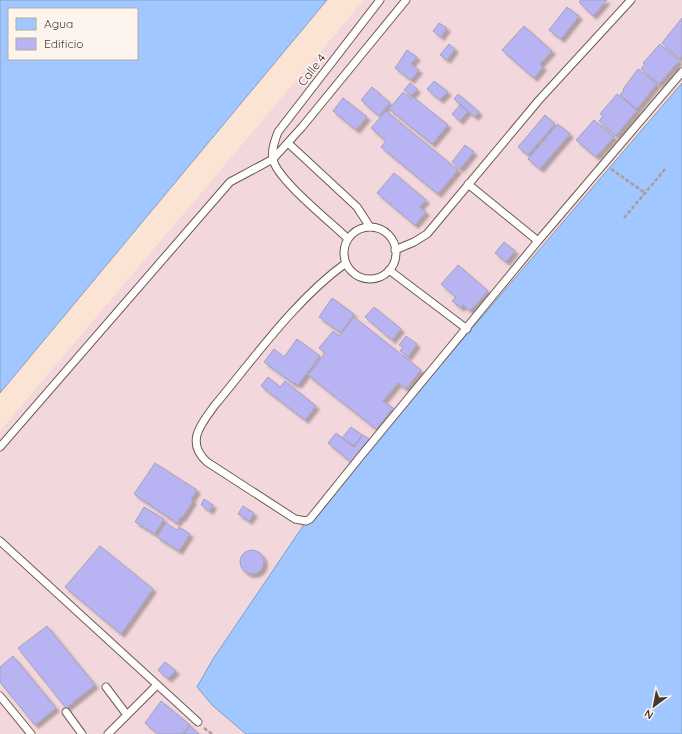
<svg xmlns="http://www.w3.org/2000/svg" width="682" height="734" font-family="Quicksand,sans-serif">
<style>
.industrial{fill:#f2d7dc}
.water{fill:#a0c7ff;stroke:#849dc2;fill-rule:evenodd}
.building{fill:#b8b4f4;stroke:#a3a2ba;filter:url(#shadow)}
.lines{fill:none;stroke-linecap:round;stroke-linejoin:round}
.lane-casing{stroke:#6f5a4c;stroke-width:9}
.path{stroke:#ae9c90;stroke-width:2.5;stroke-dasharray:4 2;stroke-linecap:butt}
.lane{stroke:#fff;stroke-width:7}
.labels{text-anchor:middle;stroke-width:3.5;stroke-linejoin:round;paint-order:stroke}
.street-label{font-size:12px;fill:#433a33;stroke:#fef4ee}
</style>
<defs>
<filter id="shadow"><feDropShadow dx="3.5" dy="3.5" stdDeviation="1" flood-color="#0004"/></filter>
</defs>
<rect width="100%" height="100%" fill="#fce4d4"/>
<path class="industrial" d="M364,0H682V83L303,526L213,659V706L246,734H0V431Z"/>
<path class="water" d="M0,0H327L0,393ZM9,9H137V59H9Z
M682,83V734H246L213,706L197,687L213,659L303,526Z"/>
<path class="building" d="M581,0H607L593,16L579,2Z
M567,7L579,16L561,39L549,30Z
M682,18V57L680,59L662,43Z
M439,23L447,28L441,37L433,31Z
M524,26L552,51L540,64L543,67L534,78L502,50Z
M449,44L455,49L447,60L440,55Z
M660,44L679,61L659,84L641,69L645,64L643,63Z
M407,50L417,57L411,64L419,70L411,80L395,68Z
M638,69L657,84L637,109L620,95L624,90L623,89Z
M434,81L448,92L440,100L427,89Z
M410,83L417,89L411,96L404,90Z
M372,87L390,103L379,116L361,100Z
M403,92L411,99L413,97L448,125L432,144L389,109Z
M458,94L479,112L475,117L454,99Z
M617,94L637,110L616,136L599,121L603,116L600,114Z
M343,98L367,117L356,130L333,111Z
M460,105L468,111L460,121L452,114Z
M386,111L458,170L438,194L381,147L386,141L371,128Z
M545,115L555,124L528,155L518,147Z
M594,120L614,137L596,157L576,140Z
M558,124L570,134L540,169L528,159Z
M465,145L474,152L460,169L452,162Z
M394,173L426,200L420,207L426,212L415,225L377,193Z
M504,242L515,251L506,262L495,253Z
M458,265L488,291L470,311L463,305L461,308L452,301L456,297L441,284Z
M332,298L354,314L341,333L319,317Z
M374,307L401,329L392,340L365,317Z
M354,317L421,370L406,389L398,383L383,401L393,408L376,429L308,375L325,353L319,348L333,331L339,336Z
M406,336L417,344L408,357L400,351L403,347L399,345Z
M297,339L320,356L298,385L295,383L294,384L264,362L274,349L284,357Z
M268,377L280,387L285,381L316,406L305,420L261,386Z
M351,427L362,435L354,446L342,438Z
M336,433L354,447L363,435L369,439L351,462L328,443Z
M155,463L197,490L191,500L193,501L182,518L181,517L177,523L134,494Z
M204,499L213,505L210,511L201,505Z
M243,506L254,513L249,521L238,514Z
M144,507L164,519L155,534L135,522Z
M166,523L177,530L179,527L190,534L179,551L157,537Z
M100,546L153,589L121,634L65,587Z
M240 562a12 12 0 1 1 24 0a12 12 0 1 1-24 0Z
M47,626L95,685L66,708L18,648Z
M13,656L56,708L35,725L0,682V667Z
M165,662L176,671L168,679L158,670Z
M161,701L190,725L182,734H158L145,723Z
M190,726L199,734H184Z"/>
<g class="lines">
<g class="lane-casing">
<path id="lane" d="M288,143L357,207L370,227
M468,184L538,241L682,72
M344 253a26 26 0 1 1 52 0a26 26 0 1 1-52 0Z
M348,239C332,223 276,179 273,159C271,150 275,140 278,132L380,0
M395,250L414,242L427,234L539,100L631,0
M346,263C296,299 255,357 215,405C201,424 185,442 207,462L295,519L306,521L310,519L360,457L538,241
M389,270L467,329
M0,447L230,182L273,159L302,127L406,0
M0,541L198,722
M106,687L127,715
M0,696L31,734
M66,712L82,734
M108,734L157,685"/>
</g>
<path class="path" d="M611,169L645,193
M624,218L666,168
M204,728L212,734"/>
<use href="#lane" class="lane"/>
</g>
<g class="labels">
<g class="street-label">
<text transform="translate(312 70) rotate(-52)" y="4">Calle 4</text>
</g>
</g>
<rect x="8" y="8" width="130" height="52" fill="#fef4ee" stroke="#b3aaa3"/>
<rect x="16" y="18" width="20" height="12" fill="#a0c7ff" stroke="#b3aaa3"/>
<text x="44" y="28" font-size="12" fill="#433a33">Agua</text>
<rect x="16" y="38" width="20" height="12" fill="#b8b4f4" stroke="#b3aaa3"/>
<text x="44" y="48" font-size="12" fill="#433a33">Edificio</text>
<g transform="translate(654 706) rotate(212)" stroke="#fef4ee" stroke-width="3" paint-order="stroke">
<path d="M0-3L7 15L0 10L-7 15Z" fill="#433a33"/>
<text y="-6" font-size="11" font-weight="bold" text-anchor="middle" fill="#433a33">N</text>
</g>
</svg>
